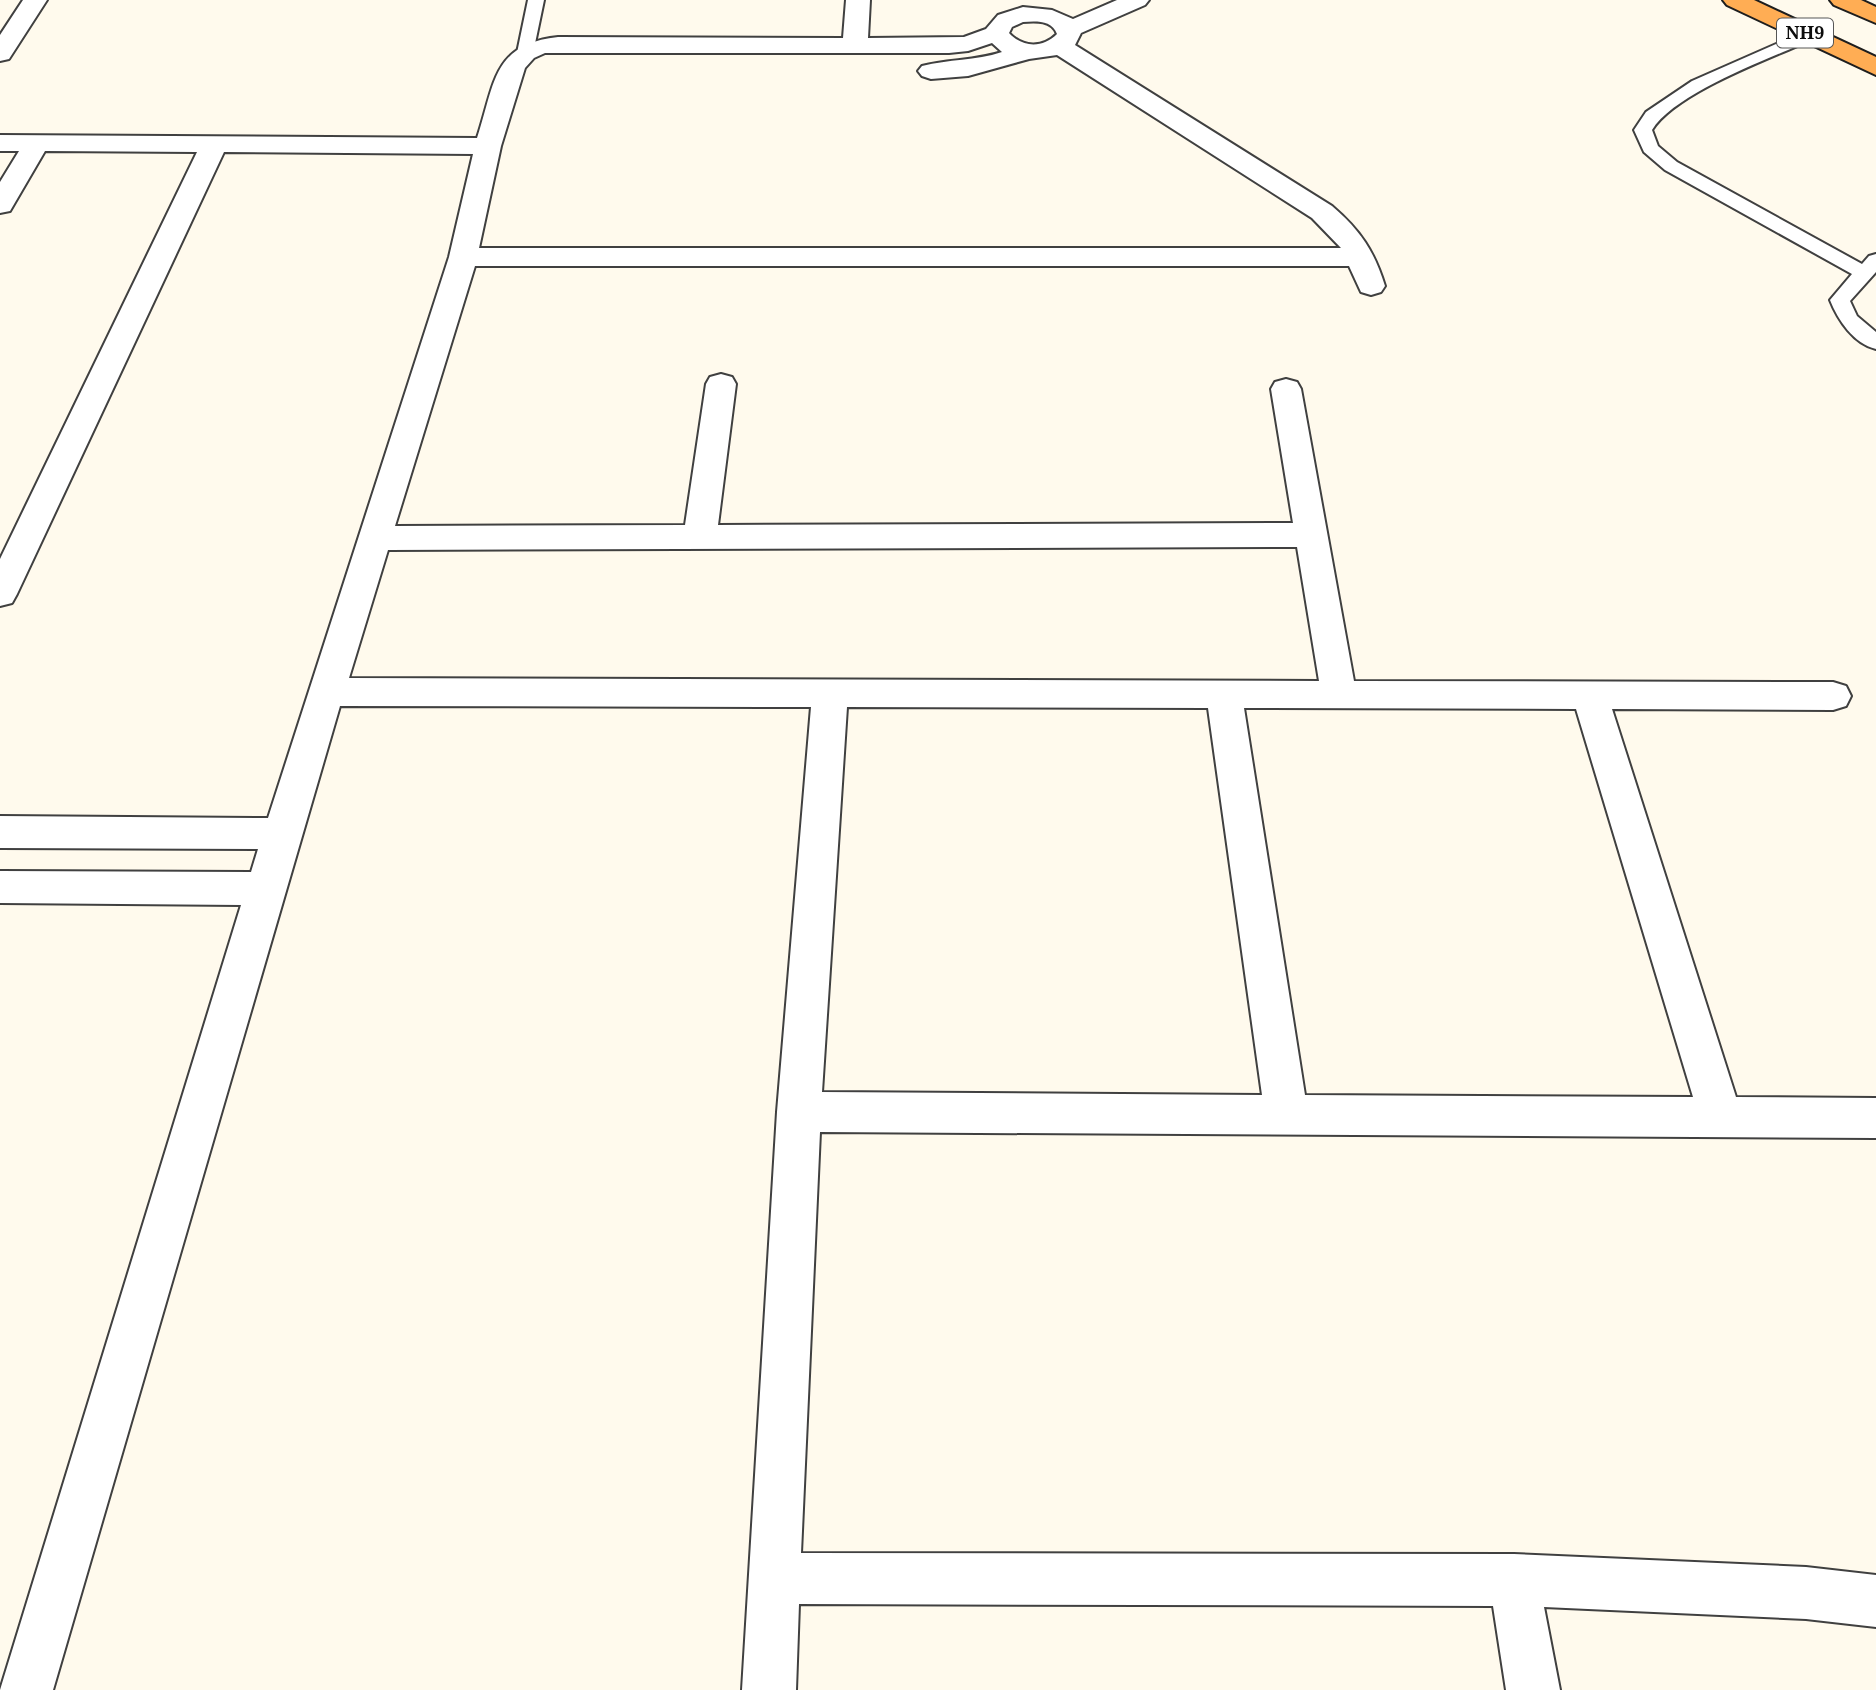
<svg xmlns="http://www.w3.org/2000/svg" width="1876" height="1690" font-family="'Noto Serif',serif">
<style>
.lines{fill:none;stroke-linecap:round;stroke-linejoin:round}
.service-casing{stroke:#404040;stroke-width:4}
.minor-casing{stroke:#404040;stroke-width:4}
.trunk-casing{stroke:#1e1e1e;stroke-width:4}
.service{fill:#fff;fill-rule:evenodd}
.minor{fill:#fff;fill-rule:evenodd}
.trunk{fill:#ffad54;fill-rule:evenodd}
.labels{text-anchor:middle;stroke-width:7;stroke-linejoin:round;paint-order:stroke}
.shield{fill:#fff;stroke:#565656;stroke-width:2}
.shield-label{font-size:18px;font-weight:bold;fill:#0d0d0d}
</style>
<rect width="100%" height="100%" fill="#fffaed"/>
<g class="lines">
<g class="service-casing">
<path id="service" d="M528,0H544L533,53L525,58L517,53Z
M1808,30L1814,31L1816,35L1814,39C1771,58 1676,92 1652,130L1658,146L1677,162L1862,264L1869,256L1876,254V272L1850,301L1857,316L1876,332V349C1854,344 1838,320 1830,300L1852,274L1665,170L1644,152L1634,130L1646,112L1692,81Z"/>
</g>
<g class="minor-casing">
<path id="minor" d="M23,0H47L9,59L0,61V35Z
M846,0H870L868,38L964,37L986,29L998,15L1023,7L1052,10L1073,19L1117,0H1149L1145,5L1081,33L1075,45L1332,206C1361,231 1374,251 1385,286L1381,292L1371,295L1361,292L1349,266H475L395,526L685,525L706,384L710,377L721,374L732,377L736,384L718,525L1293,523L1271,389L1275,382L1286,379L1297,382L1301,389L1354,681L1833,682L1846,686L1851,696L1846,706L1833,710L1612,709L1736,1097L1876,1098V1138L820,1132L801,1553L1514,1554L1806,1567L1876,1575V1627L1806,1619L1544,1607L1560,1690H1506L1493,1606L799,1604L796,1690H742L777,1112L811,707L340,706L53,1690H0L241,905L0,903V871L251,872L258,849L0,848V816L268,818L449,257L473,154L224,152L17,594L12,603L0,606V559L197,152L45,151L10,211L0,213V182L19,151H0V135L477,138C495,84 492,44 558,37L843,38ZM1023,22C1036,21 1052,20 1057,34C1043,48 1023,48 1009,33L1012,27ZM992,43L1002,52C975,61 949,59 922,66L918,71L922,76L931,79L968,76L1029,59L1057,55L1312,218L1341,248H479L501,146L525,68L534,58L545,53H949L968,51ZM1297,547L1319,681L349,678L388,550ZM847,707L1208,708L1262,1095L822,1092ZM1244,708L1576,709L1693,1097L1305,1095Z"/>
</g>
<g class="trunk-casing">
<path id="trunk" d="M1723,0H1754L1876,57V75L1727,5Z
M1830,0H1861L1876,7V23L1834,5Z"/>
</g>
<use href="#service" class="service"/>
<use href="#minor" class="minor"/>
<use href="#trunk" class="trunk"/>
</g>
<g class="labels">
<rect class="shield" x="1777" y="18.5" width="56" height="29" rx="5"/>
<g class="shield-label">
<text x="1805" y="39">NH9</text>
</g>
</g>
</svg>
